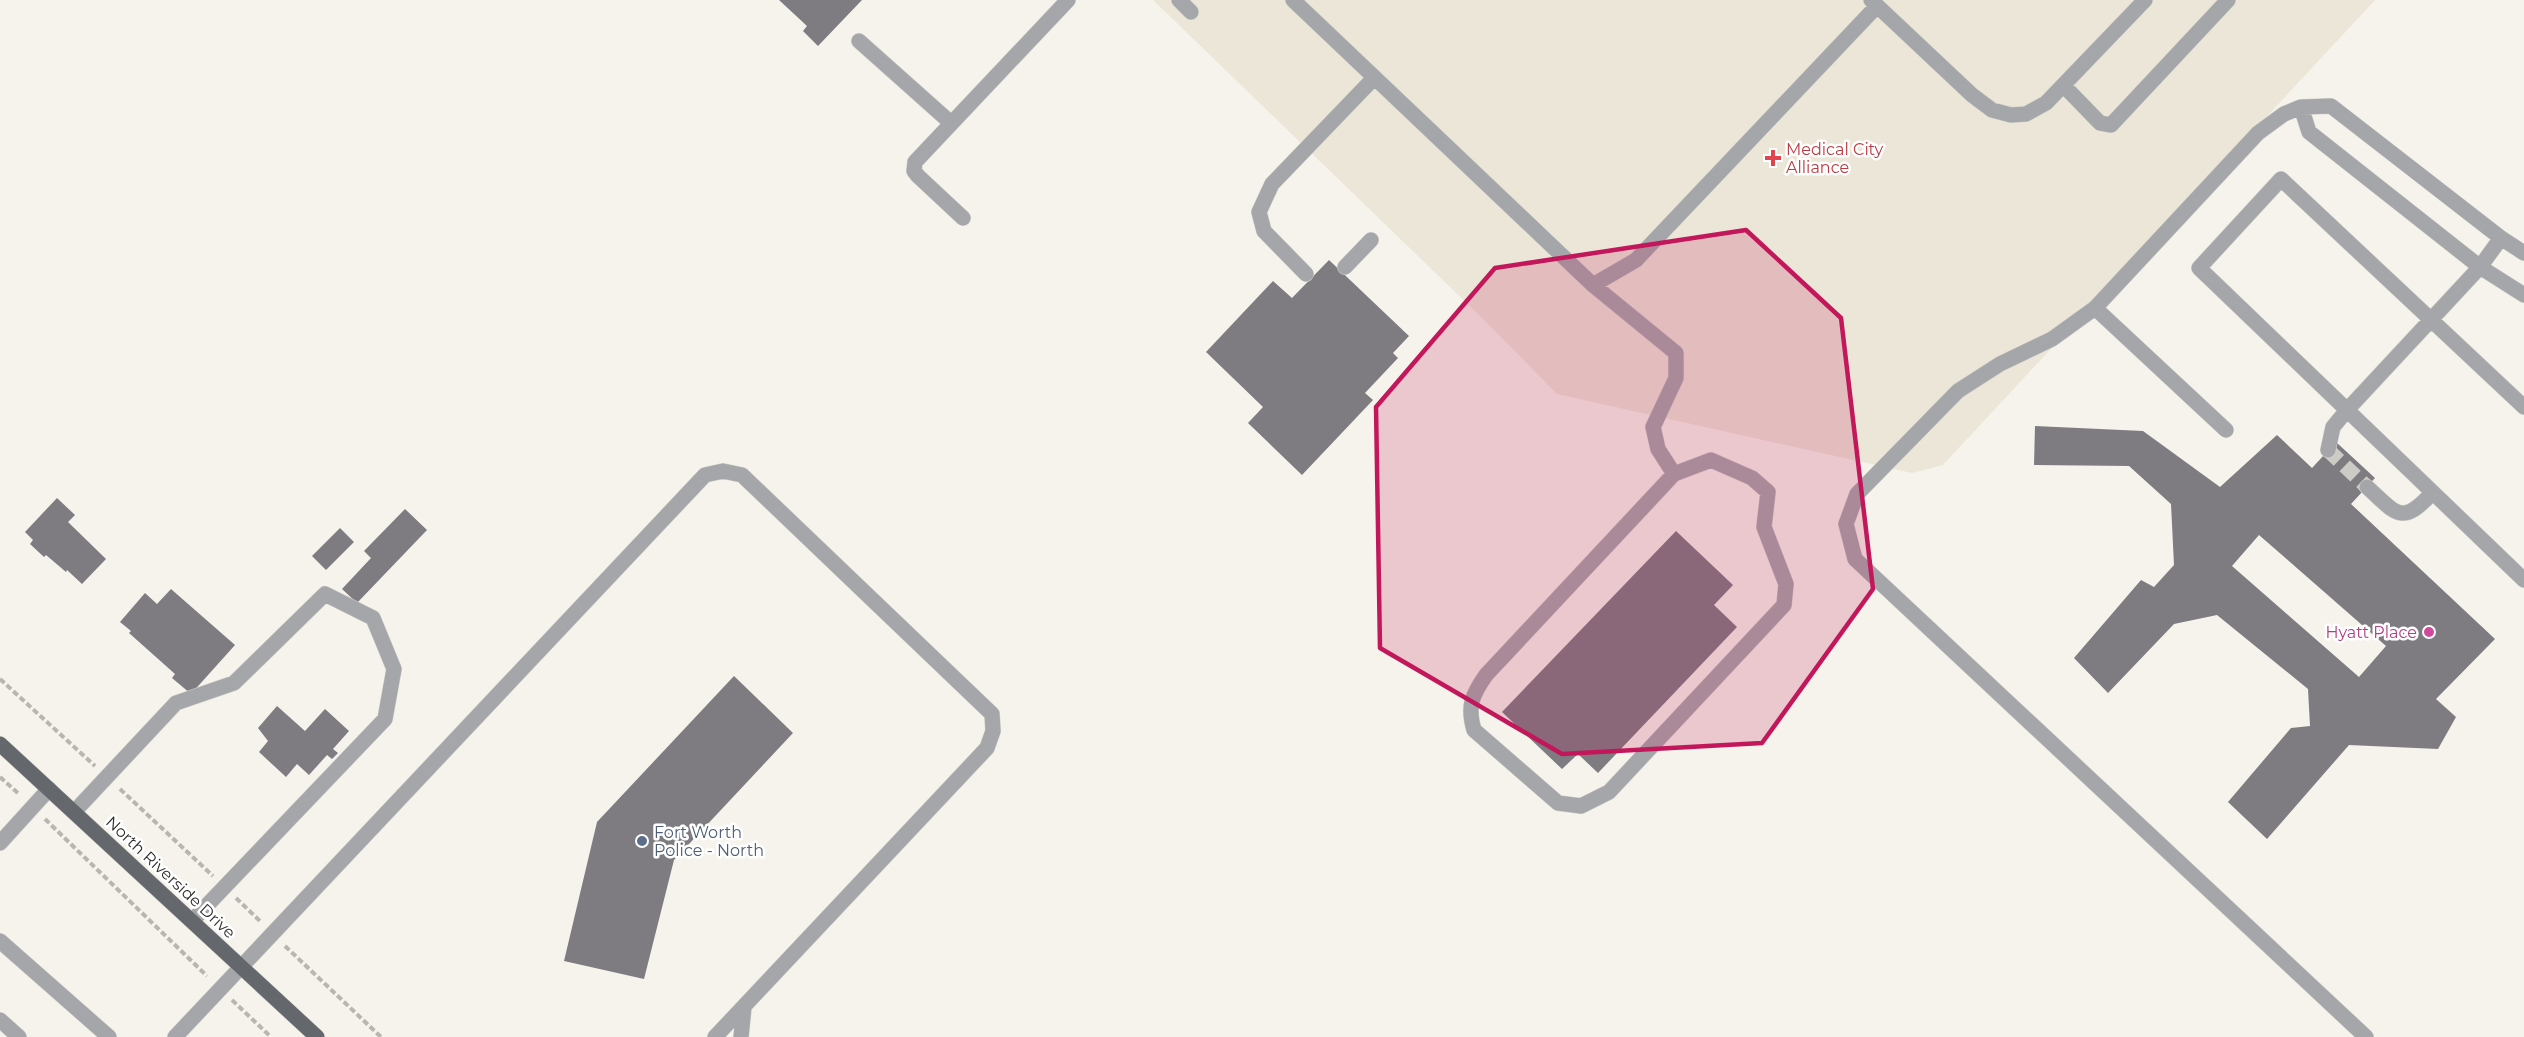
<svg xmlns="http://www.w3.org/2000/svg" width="2524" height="1037" font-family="Montserrat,sans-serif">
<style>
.built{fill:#ebe6d8}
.building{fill:#7e7c81;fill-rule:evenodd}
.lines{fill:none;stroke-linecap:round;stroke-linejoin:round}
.minor-tunnel{stroke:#cdcbc5;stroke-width:15;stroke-dasharray:15 8;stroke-linecap:butt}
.minor-casing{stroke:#d1cfc9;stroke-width:16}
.major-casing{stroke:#d1cfc9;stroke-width:16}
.path{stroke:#b7b6b0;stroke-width:4;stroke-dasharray:6 3;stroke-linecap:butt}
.minor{stroke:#a4a6a9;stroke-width:15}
.major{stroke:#64676b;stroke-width:15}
.marked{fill:#c2185b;fill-opacity:0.2;stroke:#c2185b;stroke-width:4.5;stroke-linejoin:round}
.health-dot{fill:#e0444e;stroke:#fff;stroke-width:2}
.hotel-dot{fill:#d1479c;stroke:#fff;stroke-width:2}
.service-dot{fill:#5c6f8a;stroke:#fff;stroke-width:2}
.labels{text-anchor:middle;stroke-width:5;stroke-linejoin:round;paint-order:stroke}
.health-label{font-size:16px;fill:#be3a42;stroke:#fff;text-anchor:start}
.hotel-label{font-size:16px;fill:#b23c85;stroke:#fff;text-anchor:end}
.service-label{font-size:16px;fill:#4e5e75;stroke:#fff;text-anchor:start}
.street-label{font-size:16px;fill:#2c2c29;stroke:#fff}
</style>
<rect width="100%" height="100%" fill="#f5f3ec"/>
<path class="built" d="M1153,0H2375L1943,465L1912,473L1557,394L1480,316Z"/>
<path class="building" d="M779,0H862L818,46L803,31L807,26Z
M1329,260L1409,336L1393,353L1398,358L1365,393L1373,400L1302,475L1248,423L1263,407L1206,352L1273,281L1292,298Z
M2035,426L2143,431L2220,487L2277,435L2312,468L2336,442L2375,478L2351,504L2495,639L2436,699L2456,717L2438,749L2349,745L2267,839L2228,802L2291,728L2310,726L2308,689L2217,615L2174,624L2108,693L2074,658L2141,580L2154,587L2174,565L2171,504L2129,466L2034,465ZM2259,535L2386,646L2359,677L2232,566Z
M57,498L75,515L68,522L106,559L82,584L67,570L66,572L46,555L44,557L30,544L33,540L25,532Z
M405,509L427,530L357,603L342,589L371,558L364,551Z
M340,528L354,542L326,570L312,556Z
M1676,531L1733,585L1714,605L1737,627L1598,773L1578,754L1562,769L1502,712Z
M171,589L235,645L191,694L172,678L175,674L129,633L131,631L120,622L145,593L157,604Z
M734,676L793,733L674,860L644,979L564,961L597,822Z
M277,706L305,731L325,709L349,731L333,749L338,753L332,759L327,755L309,775L297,764L286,777L259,752L268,741L258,728Z"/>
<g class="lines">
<path class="minor-tunnel" d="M2328,450L2367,487"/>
<g class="minor-casing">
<path id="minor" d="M1179,0L1191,12
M1293,0L1593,285L1676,353V378L1653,427L1658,449L1674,474
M1871,0L1972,95L1992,110L2011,115L2026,114L2046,103L2145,0
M859,41L951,123
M2064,86L2100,123L2111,125L2228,0
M2301,107L2284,114L2258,133L2095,308L2052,339L2000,364L1958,391L1857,494L1846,524L1855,559L2366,1037
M963,218L918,176L914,171L915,162L1068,0
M2501,238L2480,267L2347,410L2524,580
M2524,253L2501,238L2331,106L2301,107L2309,132L2480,267L2524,295
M1345,267L1371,240
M1306,274L1264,231L1259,212L1272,184L1374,78
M1593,285L1636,260L1877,6
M2095,308L2226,430
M2328,450L2333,427L2347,410L2199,268L2281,179L2524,407
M1711,460L1752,478L1768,492L1764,527L1786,584L1784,605L1609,792L1581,806L1558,803L1474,730C1467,706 1472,695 1486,675L1674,474Z
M2367,487C2396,513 2401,527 2432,493
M74,812L176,703L234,683L325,594L373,618L394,669L385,719L192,921
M0,843L49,789
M0,941L109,1037
M0,1020L19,1037
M175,1037L705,475L723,471L742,475L992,714L993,731L987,748L715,1037
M741,1037L744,1007"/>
</g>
<g class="major-casing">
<path id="major" d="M0,744L317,1037"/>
</g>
<path class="path" d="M0,679L95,766
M0,777L20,795
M120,789L213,876
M45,819L207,976
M236,898L261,922
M285,946L381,1037
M232,1000L271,1037"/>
<use href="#minor" class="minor"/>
<use href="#major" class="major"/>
</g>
<path class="marked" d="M1746,230L1841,318L1873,589L1762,743L1562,754L1380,648L1376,407L1495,268Z"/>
<path class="health-dot" d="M1770 149h6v6h6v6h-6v6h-6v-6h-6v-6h6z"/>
<circle class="hotel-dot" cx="2429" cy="632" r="6"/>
<circle class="service-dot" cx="642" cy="841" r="6"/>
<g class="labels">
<g class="health-label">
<text x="1786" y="155">Medical City<tspan x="1786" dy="18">Alliance</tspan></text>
</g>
<g class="hotel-label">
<text x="2417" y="638">Hyatt Place</text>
</g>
<g class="service-label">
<text x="654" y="838">Fort Worth<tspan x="654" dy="18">Police - North</tspan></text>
</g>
<g class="street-label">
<text transform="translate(171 877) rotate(43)" y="6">North Riverside Drive</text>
</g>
</g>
</svg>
